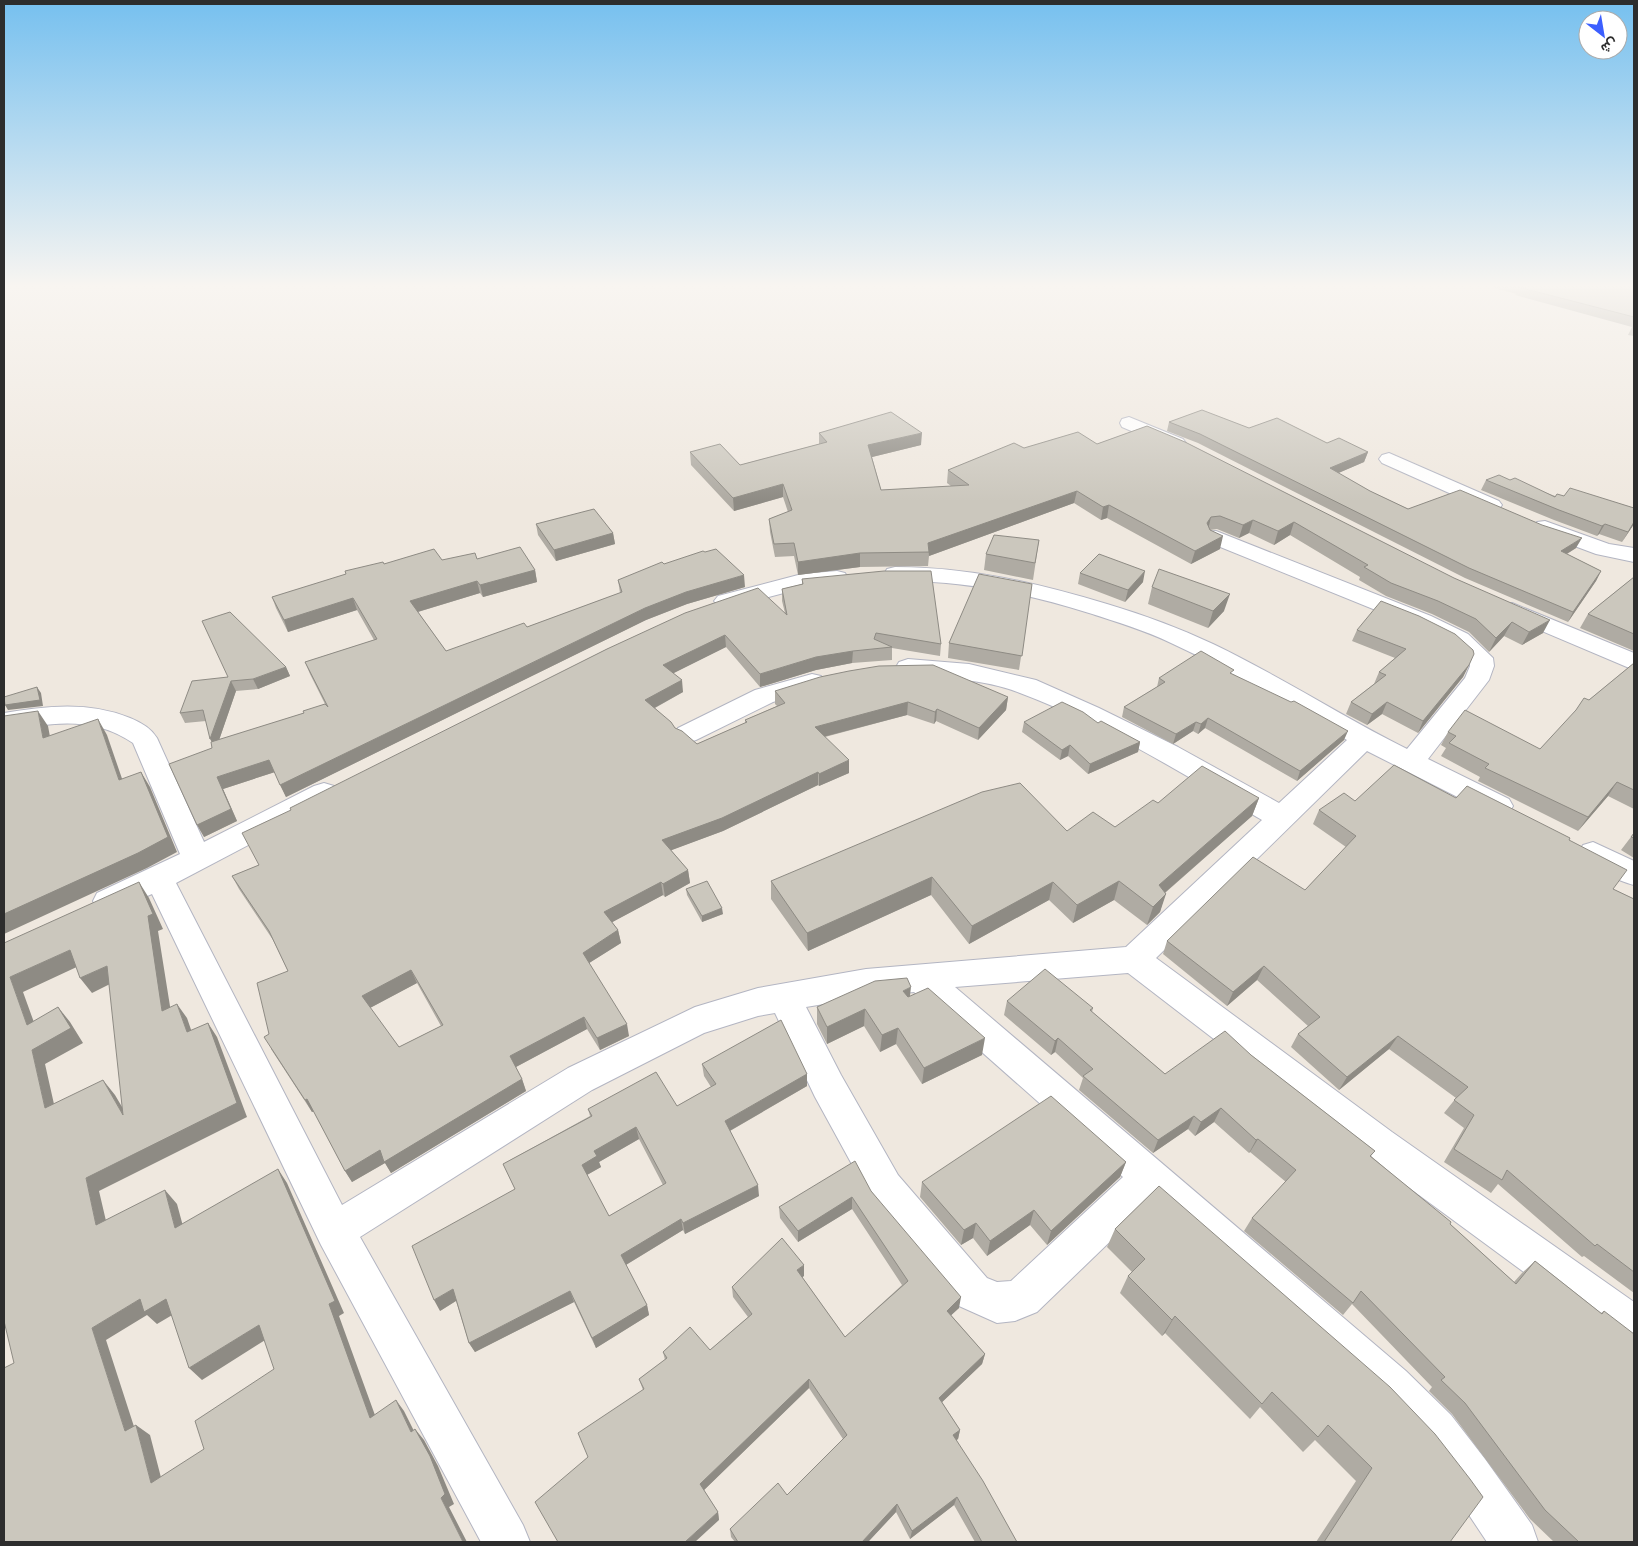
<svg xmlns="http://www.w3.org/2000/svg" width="1638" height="1546" font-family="'Exo 2',Vazirmatn,sans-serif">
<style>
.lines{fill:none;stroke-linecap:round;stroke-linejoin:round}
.minor-casing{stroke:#b3b5c2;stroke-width:2}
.minor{fill:#fff;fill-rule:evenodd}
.wall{fill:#afaba3;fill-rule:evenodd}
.shaded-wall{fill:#8e8b84}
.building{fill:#cbc7bd;stroke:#8e8b84;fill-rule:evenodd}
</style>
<rect width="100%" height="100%" fill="#efe8df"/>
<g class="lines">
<g class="minor-casing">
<path id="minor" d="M1129,417L1183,439L1186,443L1183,447L1176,449L1169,447L1122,427L1120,423L1122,419Z
M1389,453L1499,501L1502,505L1499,509L1492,511L1485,509L1382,463L1379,459L1382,455Z
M1545,521L1609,544L1634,548V562L1596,554L1537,532L1534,527L1537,522Z
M1216,531L1431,616L1468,634L1493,658L1494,666L1489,680L1428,759L1509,799L1513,806L1509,813L1499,816L1489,813L1367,751L1156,958L1392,1132L1634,1302V1348L1619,1342L1366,1156L1128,973L955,987L1406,1371L1451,1415L1485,1459L1532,1525L1538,1542H1487L1453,1491L1419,1447L1376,1401L1151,1202L1037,1312L1015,1321L997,1323L959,1306L872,1201L815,1097L775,1013L758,1016L704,1033L592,1090L360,1237L523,1525L530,1542H481L321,1245L152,894L108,913L97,909L93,901L97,893L180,854L133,743C92,715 51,723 4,731V713C46,706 89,701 130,718C140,722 151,728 157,738L204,842L314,786L324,783L334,786L338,793L334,800L176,883L342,1205L568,1068L695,1007L758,988L866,969L1126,947L1262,820C1185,775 1103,724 1020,693C985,679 945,678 908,675L899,672L896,667L899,662L908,659L969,664L1036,680L1099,708L1178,747L1279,803L1347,740C1289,706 1232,671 1171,643C1144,630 1117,622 1089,613C1025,593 962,580 895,581L887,579L884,574L887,569L895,567C969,567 1037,583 1107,604C1144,615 1179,628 1213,644C1280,676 1341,716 1407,749L1465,678L1470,666L1469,660L1450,644L1415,626L1208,542L1205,537L1208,532ZM914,992L1123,1177L1011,1281L997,1282L987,1278L898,1175L841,1075L806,1007L866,997Z
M837,571L845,573L848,578L845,583L803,588L726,608L718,606L714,601L718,596L802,574Z
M1512,603L1634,653V670L1504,615L1500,610L1504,605Z
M812,674L821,676L825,682L821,688L773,702L696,740L687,743L678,740L674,734L678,728L755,690Z
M1593,842L1634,861V885C1619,881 1586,867 1578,853L1583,845Z"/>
</g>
<use href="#minor" class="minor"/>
</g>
<path class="wall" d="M1496,286H1634V336L1628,335L1632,327L1515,295L1516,294L1495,288Z
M1169,422L1249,428L1327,443L1368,452L1364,462L1338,473L1370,491L1408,509L1576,548L1567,554L1601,571L1596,581L1568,622L1465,578L1198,443L1167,431Z
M1147,426L1543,633L1522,645L1504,636L1489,652L1469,632L1432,614L1386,596L1359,580L1360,577L1290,535L1274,545L1249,533L1239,538L1217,529L1210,530L1220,549L1191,564L1107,518L1101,520L1074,503L929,556L928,566L860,567L798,575L794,556L775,557L770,532L769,519L788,512L783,497L734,511L691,465L690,452L740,465L819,444V433L921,445L872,457L881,490L951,486L947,483L948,470L1024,448L1097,444Z
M1486,480H1510L1634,524L1622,542L1599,534L1597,536L1554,520L1481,490Z
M536,524L613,533L615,544L556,561L538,535Z
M1039,540L1033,580L984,570L986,554Z
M477,559L535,570L537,582L483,597L480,593L418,612L446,651L527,627L620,593L618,580L664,564L745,587L687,604L646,620L286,797L275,772L223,789L237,821L204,837L212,748V742L206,721L185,723L180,713L228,677L286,667L290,676L258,689L236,691L219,740L304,713L325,704L310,674L305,662L374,640L357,610L288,632L276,608L272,597L384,564Z
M1080,573L1143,582L1125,602L1078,584Z
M1634,577V651L1580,628L1588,614Z
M802,579L941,644L940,656L892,648V660L852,663L816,670L760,687L726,647L673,673L683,692L655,708L675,728L697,744L745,723V720L777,706L775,704V691L1008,697L1006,710L978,740L936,721L934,724L907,715L825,737L849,773L819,786L818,785L723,831L671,850L688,870L690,883L665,897L663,895L612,922L618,930L621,943L589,963L629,1036L600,1050L587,1029L516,1067L522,1079L526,1091L391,1173L385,1163L352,1182L345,1171L314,1112H312L271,1049L269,1034L288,971L273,940L239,889L232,876L259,865L291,810L607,649L785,613L782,601V589L802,584ZM417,983L441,1026L399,1047L370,1008Z
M1032,584L1019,670L948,658L949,643Z
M1152,587L1224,611L1208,628L1148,604Z
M1357,630L1469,665L1463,677L1418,733L1382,714L1367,725L1346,714L1351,702L1374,684L1379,672L1395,658L1352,641Z
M1634,663V809L1608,796L1578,831L1478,781L1480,777L1441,756L1446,748L1441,745L1448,732L1540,749L1589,700Z
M1233,674L1344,740L1297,781L1205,728L1198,734L1193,731L1173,744L1122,717L1124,707L1157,687L1159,678Z
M1024,722L1098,723L1140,742L1138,752L1088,774L1068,756L1060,760L1022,732Z
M1259,798L1252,816L1165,893L1160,912L1147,925L1114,900L1073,923L1049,900L969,944L931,895L808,951L771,899V881L1067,831L1115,827L1158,803Z
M1456,798L1569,840L1613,889L1634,899V1293L1584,1256L1582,1257L1498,1184L1491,1193L1444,1162L1464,1128L1444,1113L1456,1098L1389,1049L1339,1090L1291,1047L1298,1034L1308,1026L1257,980L1227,1006L1163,954L1167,941L1305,890L1346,847L1313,824L1319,810L1355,801Z
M1634,833V858L1621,850Z
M686,889L723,914L702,922L687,895Z
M910,996L982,1055L922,1084L896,1044L880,1052L864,1026L827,1044L817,1024V1007Z
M1007,1001L1093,1008L1092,1012L1165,1074L1251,1055L1375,1151L1371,1156L1450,1224L1514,1282L1522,1273L1535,1261L1601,1313L1604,1311L1634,1542H1554L1530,1519L1452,1414L1429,1391L1432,1387L1352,1304L1343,1315L1244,1231L1252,1218L1286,1182L1250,1152L1249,1153L1214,1122L1195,1136L1188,1129L1153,1153L1079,1090L1083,1078L1055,1052L1051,1055L1004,1015Z
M702,1064L807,1074V1086L730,1131L759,1196L685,1234L683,1230L626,1265L647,1305L649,1315L596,1348L574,1302L475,1352L469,1343L456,1301L440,1311L515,1189L503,1164L590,1116L588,1109L677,1106L711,1087L704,1076ZM639,1139L663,1185L609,1216L587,1175L601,1167L599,1162Z
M1126,1162L1120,1177L1047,1245L1030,1225L987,1256L973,1238L961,1245L920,1197L922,1182Z
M1159,1186L1450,1542H1316L1356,1481L1315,1440L1303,1452L1260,1407L1250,1419L1165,1333L1162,1336L1120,1293L1128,1276L1132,1272L1107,1247L1115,1229Z
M871,1191L959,1308L951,1315L985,1354L982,1364L942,1402L960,1430L958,1439L956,1440L1017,1542H975L954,1505L910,1539L896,1512L868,1542H735L731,1537L730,1529L787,1495L843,1439L809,1388L704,1490L718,1512L719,1520L588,1457L643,1390L639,1379L665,1360L663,1352L710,1350L748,1317L733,1297L732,1287L804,1276L802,1277L845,1337L902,1285L852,1209L798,1242L780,1218L779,1207Z"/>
<path class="shaded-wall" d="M922,433L921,445L868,458V445Z
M1368,452L1364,462L1327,478L1330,468Z
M783,484V497L734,511L733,498Z
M1077,491L1074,503L929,556L928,543Z
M1109,505L1107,518L1101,520L1103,507Z
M1211,517L1208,530L1207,523Z
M1253,520L1249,533L1239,538L1243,525Z
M1294,522L1290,535L1274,545L1278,531Z
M1634,522V524L1622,542Z
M1605,524L1599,534L1597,536L1602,526Z
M613,533L615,544L556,561L554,550Z
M1223,536L1220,549L1191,564L1195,551Z
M1582,538L1576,548L1555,561L1561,551Z
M860,553V567L798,575V562Z
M535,570L537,582L483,597L480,585Z
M1145,571L1143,582L1125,602L1128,590Z
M1601,571L1596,581L1568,622L1573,612Z
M744,575L745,587L687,604L646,620L286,797L280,785L645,608L686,592Z
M477,581L480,593L414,613L410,601Z
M1230,594L1224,611L1208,628L1213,611Z
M353,598L357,610L288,632L284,620Z
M1550,620L1543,633L1522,645L1529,632Z
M1512,622L1504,636L1489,652L1496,638Z
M725,635L726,647L664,678L663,665Z
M853,651L852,663L816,670L760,687V674L816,657Z
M1469,665L1463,677L1418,733L1423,721Z
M286,667L290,676L258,689L253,679Z
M682,680L683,692L647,712L645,700Z
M231,681L236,691L216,749L210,739Z
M37,687L41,693L43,706L8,710L5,705Z
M1008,697L1006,710L978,740L979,728Z
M908,702L907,715L815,739V727Z
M1387,702L1382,714L1367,725L1372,714Z
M937,709L936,721L934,724L935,712Z
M38,711L48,726L53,753L43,738Z
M1208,718L1205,728L1198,734L1201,724Z
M98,719L107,735L128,796L119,780Z
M1196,722L1193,731L1173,744L1176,734Z
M1348,731L1344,740L1297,781L1300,771Z
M1140,742L1138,752L1088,774L1090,764Z
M1070,745L1068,756L1060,760L1062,750Z
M269,760L275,772L223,789L237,821L204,837L197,825L217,777Z
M849,760V773L819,786V774Z
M141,772L150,787L177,852L147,868L4,934V914Z
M818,772V785L723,831L664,853L662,840Z
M1617,782L1608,796L1578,831L1588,817Z
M1259,798L1252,816L1153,903L1159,885Z
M688,870L690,883L665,897L663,884Z
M932,877L931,895L808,951L807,933Z
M1119,881L1114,900L1073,923L1077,905Z
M139,882L149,898L163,929L158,931L173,1025L162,1011Z
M661,882L663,895L607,925L604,912Z
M1053,882L1049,900L969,944L972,926Z
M1166,894L1160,912L1147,925L1153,907Z
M722,908L723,914L702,922V916Z
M618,930L621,943L586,965L583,953Z
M70,950L81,965L23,992L40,1039L27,1025L10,977Z
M107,966L118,980L92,993L80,978Z
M1264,966L1257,980L1227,1006L1233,992Z
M411,970L417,983L368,1009L362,996Z
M911,987L909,1004L903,991Z
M177,1004L187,1018L197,1047L187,1032Z
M58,1007L70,1022L83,1043L45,1064L58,1122L45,1108L32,1050Z
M865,1009L864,1026L827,1044V1027Z
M584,1017L587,1029L514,1068L510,1056Z
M208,1023L217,1037L247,1117L99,1191L110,1238L96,1225L86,1178Z
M627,1024L629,1036L600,1050L597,1038Z
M898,1028L896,1044L880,1052L882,1035Z
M1398,1036L1389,1049L1339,1090L1347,1077Z
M985,1038L982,1055L922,1084L924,1068Z
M1058,1038L1055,1052L1051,1055L1055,1041Z
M807,1074V1086L726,1133L725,1121Z
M522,1079L526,1091L391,1173L385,1163L352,1182L345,1171L380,1150Z
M103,1080L115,1095L135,1129L123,1115Z
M307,1099L314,1111L312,1112L305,1100Z
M1221,1108L1214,1122L1195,1136L1201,1122Z
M1194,1116L1188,1129L1153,1153L1158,1140Z
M636,1127L639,1139L599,1162L601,1167L585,1176L582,1165L594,1151Z
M1258,1139L1250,1152L1249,1153L1256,1140Z
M1126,1162L1120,1177L1047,1245L1051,1231Z
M278,1169L287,1183L344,1313L339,1316L380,1429L370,1418Z
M758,1185L759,1196L685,1234L683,1223Z
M165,1190L177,1204L187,1241L175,1228Z
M852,1197V1209L798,1242V1231Z
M1034,1210L1030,1225L987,1256L990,1241Z
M681,1219L683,1230L624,1266L621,1255Z
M976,1223L973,1238L961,1245L964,1230Z
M804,1265V1276L797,1281V1270Z
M453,1289L459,1299L440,1311L434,1300Z
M570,1291L574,1302L475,1352L469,1343Z
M961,1297L959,1308L945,1321L947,1311Z
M140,1299H166L179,1311L157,1324L147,1315L106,1340L139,1442L125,1431L92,1328Z
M647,1305L649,1315L596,1348L592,1338Z
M1175,1316L1165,1333L1162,1336L1172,1320Z
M259,1325L270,1337L202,1380L189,1368Z
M985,1354L982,1364L937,1407L939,1398Z
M809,1379V1388L702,1492L700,1484Z
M396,1400L404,1411L420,1443L411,1432Z
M136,1425L150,1435L165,1493L151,1483Z
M415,1429L424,1440L438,1466L454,1504L449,1507L467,1542H463L441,1498Z
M960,1430L958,1439L951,1444L953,1435Z
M957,1497L954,1505L910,1539L912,1531Z
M897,1504L896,1512L868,1542H862Z
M718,1512L719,1520L695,1542H687L686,1541Z"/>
<path class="building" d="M1520,286H1634V317L1518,287Z
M1202,410L1249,428L1277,418L1327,443L1339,438L1368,452L1330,468L1370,491L1408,509L1460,490L1542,525L1582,538L1561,551L1601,571L1573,612L1469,568L1200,434L1169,422Z
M891,412L922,433L868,445L881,490L969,485L948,470L1014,443L1024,448L1078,432L1097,444L1147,426L1185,442L1454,578L1550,620L1529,632L1512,622L1496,638L1476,619L1438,601L1391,583L1364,567L1368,565L1294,522L1278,531L1253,520L1243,525L1220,516L1211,517L1207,523L1210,530L1223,536L1195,551L1109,505L1103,507L1077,491L928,543L929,552L860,553L798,562L794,543L774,544L769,519L792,510L783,484L733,498L690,452L720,444L740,465L827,442L819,433Z
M1499,475L1510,480L1515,478L1555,497L1557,494L1564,496L1570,488L1634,508V522L1628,532L1605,524L1602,526L1559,510L1486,480Z
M594,509L613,533L554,550L536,524Z
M994,535L1039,540L1035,563L986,554Z
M520,547L535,570L480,585L477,581L410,601L446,651L524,623L527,627L622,592L618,580L662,562L664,564L703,551L705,552L716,549L744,575L686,592L645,608L280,785L269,760L217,777L231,809L197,825L169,764L212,748L211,742L304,713L303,711L325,704L328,707L305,662L377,639L353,598L284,620L272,597L346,574L345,571L383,562L384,564L434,549L442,560L475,553L477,559Z
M1099,554L1145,571L1128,590L1080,573Z
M1159,569L1230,594L1213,611L1152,587Z
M884,571H931L941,644L876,633L874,639L892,647L853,651L816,657L760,674L725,635L663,665L682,680L645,700L671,722L675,728L682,731L697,744L747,722L745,720L785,703L775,691L820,677L849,671L879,666L933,665L1008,697L979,728L937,709L935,712L908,702L815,727L849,760L819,774L818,772L722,818L662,840L688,870L663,884L661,882L604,912L618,930L583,953L627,1024L597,1038L584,1017L510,1056L522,1079L384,1162L380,1150L345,1171L307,1099L305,1100L264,1037L269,1034L257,983L288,971L269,931L232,876L259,865L242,833L291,810L290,808L607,649L685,613L758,588L787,615L782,589L803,584L802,579ZM411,970L443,1025L399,1047L362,996Z
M979,574L1032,584L1022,656L949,643Z
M1634,577V634L1588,614Z
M1381,601L1419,616L1455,634L1473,650L1474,654L1469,665L1423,721L1387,702L1372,714L1351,702L1386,675L1379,672L1406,649L1357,630Z
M230,612L286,667L253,679L231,681L210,739L203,710L180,713L192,681L228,677L202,621Z
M1201,651L1234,670L1230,673L1291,702L1294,701L1348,731L1300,771L1208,718L1201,724L1196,722L1176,734L1124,707L1165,682L1159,678Z
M1634,663V790L1617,782L1588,817L1485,768L1489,764L1449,743L1456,736L1448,732L1465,710L1540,749L1576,710L1584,698L1589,700Z
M37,687L40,700L5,705L4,697Z
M1062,702L1083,712L1098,723L1101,721L1140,742L1090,764L1070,745L1062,750L1024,722Z
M38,711L43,738L98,719L119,780L141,772L168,837L138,853L4,914V716Z
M1394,765L1456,798L1467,786L1570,838L1569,840L1627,870L1613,889L1634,899V1272L1597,1244L1595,1246L1507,1170L1502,1180L1454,1149L1474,1115L1454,1100L1468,1087L1398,1036L1347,1077L1298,1034L1320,1017L1264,966L1233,992L1167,941L1253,857L1305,890L1356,836L1319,810L1344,793L1355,801Z
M1202,766L1259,798L1159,885L1166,894L1153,907L1119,881L1077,905L1053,882L972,926L932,877L807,933L771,881L982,792L1020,783L1067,831L1093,812L1115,827L1153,800L1158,803Z
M1634,833V838L1631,837Z
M707,881L722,908L702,916L686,889Z
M139,882L153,914L148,916L162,1011L177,1004L187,1032L208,1023L237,1103L86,1178L96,1225L165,1190L175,1228L278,1169L335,1301L329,1304L370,1418L396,1400L411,1432L415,1429L430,1456L445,1494L441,1498L463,1542H4V1368L14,1363L4,1321V943ZM70,950L80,978L107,966L123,1115L103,1080L45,1108L32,1050L71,1028L58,1007L27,1025L10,977ZM140,1299L144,1312L166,1299L189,1368L259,1325L274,1369L195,1421L204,1449L151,1483L136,1425L125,1431L92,1328Z
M1045,969L1093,1008L1090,1010L1165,1074L1225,1031L1251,1055L1375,1151L1370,1156L1451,1222L1450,1224L1516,1284L1535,1261L1602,1314L1604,1311L1634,1334V1542H1579L1545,1510L1465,1403L1441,1380L1445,1377L1361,1291L1353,1303L1252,1218L1296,1170L1258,1139L1256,1140L1221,1108L1201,1122L1194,1116L1158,1140L1083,1076L1093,1069L1058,1038L1055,1041L1007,1001Z
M907,978L911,987L903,991L908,997L928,988L985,1038L924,1068L898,1028L882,1035L865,1009L827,1027L817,1007L875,981Z
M781,1020L807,1074L725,1121L758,1185L683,1223L681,1219L621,1255L647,1305L592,1338L570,1291L469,1343L453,1289L434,1300L412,1246L515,1189L503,1164L592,1116L588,1109L656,1072L677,1106L716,1084L702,1064ZM636,1127L666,1183L609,1216L582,1165L597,1156L594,1151Z
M1051,1096L1126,1162L1051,1231L1034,1210L990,1241L976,1223L964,1230L922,1182Z
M855,1161L871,1191L961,1297L947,1311L985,1354L939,1398L960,1430L953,1435L983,1481L1017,1542H982L957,1497L912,1531L897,1504L862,1542H738L730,1529L778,1483L787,1495L847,1435L809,1379L700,1484L718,1512L686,1541L687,1542H558L535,1502L588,1457L578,1433L644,1389L639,1379L667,1358L663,1352L690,1327L710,1350L752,1314L732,1287L782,1238L804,1265L797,1270L845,1337L908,1281L852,1197L798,1231L779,1207Z
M1159,1186L1390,1387L1435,1434L1470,1479L1483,1497L1450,1542H1324L1372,1468L1328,1425L1318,1437L1272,1392L1262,1404L1175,1316L1172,1320L1128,1276L1145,1259L1115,1229Z"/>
<linearGradient id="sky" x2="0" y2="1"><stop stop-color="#76c0ef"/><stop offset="0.57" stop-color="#f8f5f1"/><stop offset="1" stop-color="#f8f5f1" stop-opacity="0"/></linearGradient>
<rect width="1638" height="502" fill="url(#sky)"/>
<rect width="1638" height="1546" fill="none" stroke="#2d2d2d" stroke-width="10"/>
<g transform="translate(1603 35) rotate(149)"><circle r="24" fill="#ffffff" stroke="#ababab"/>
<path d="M0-4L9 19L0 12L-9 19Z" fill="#3c5fff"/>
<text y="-8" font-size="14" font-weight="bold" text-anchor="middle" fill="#2d2d2d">ش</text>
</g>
</svg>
